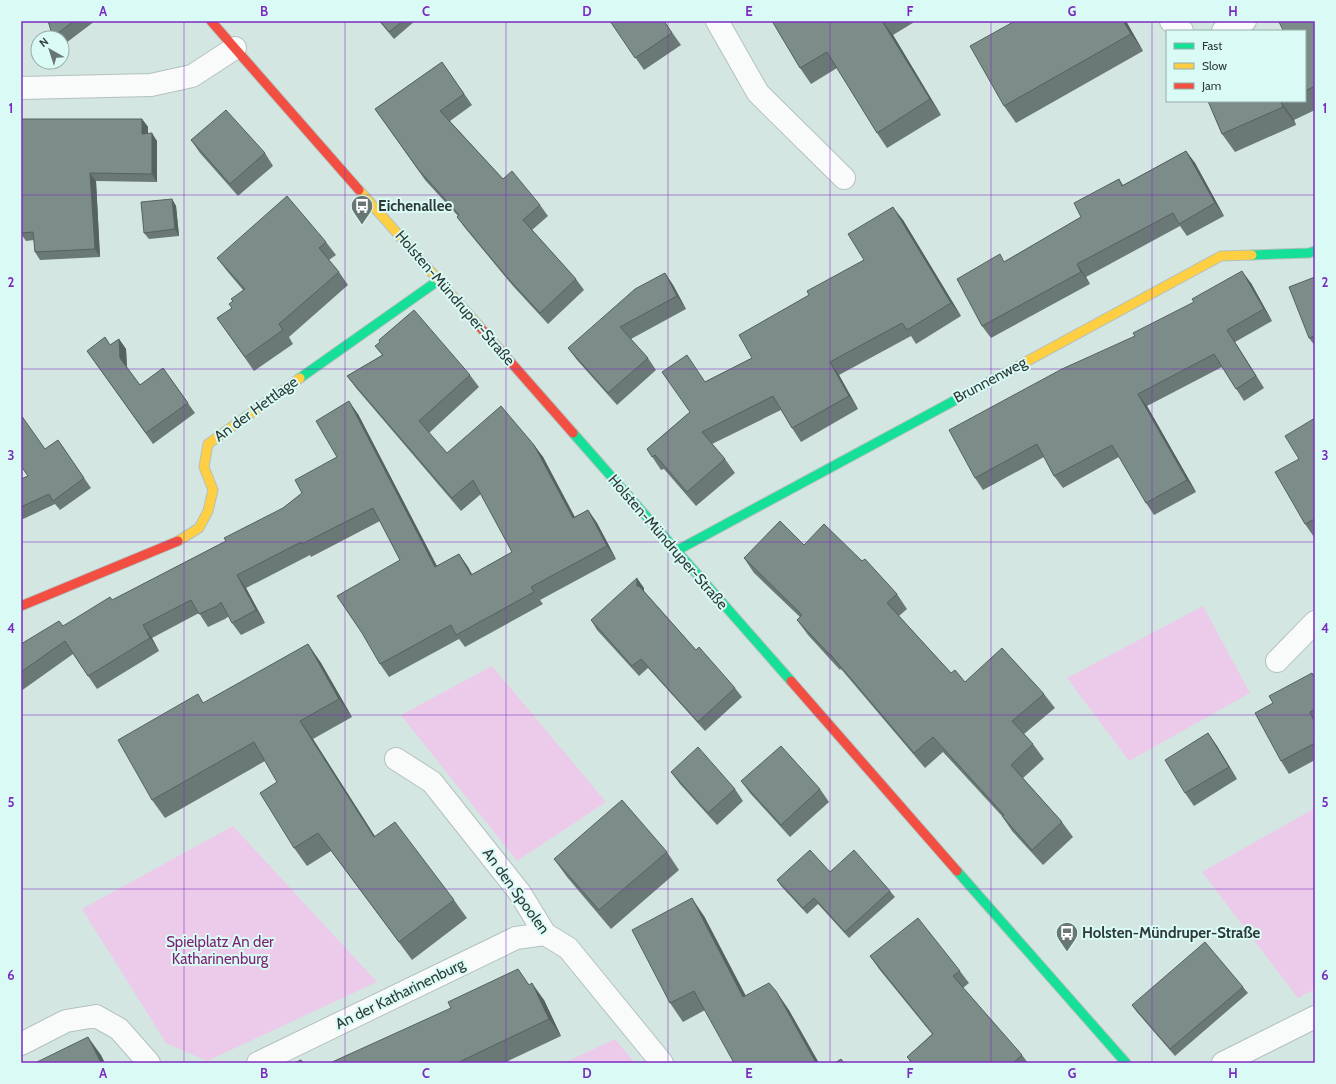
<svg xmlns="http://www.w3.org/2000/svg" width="1336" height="1084" font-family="Cabin,sans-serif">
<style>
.green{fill:#ebcbe9}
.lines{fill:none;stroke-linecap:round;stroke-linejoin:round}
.street-casing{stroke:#b3c1bf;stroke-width:24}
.fast-casing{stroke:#b3c1bf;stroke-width:11}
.slow-casing{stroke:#b3c1bf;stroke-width:11}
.jam-casing{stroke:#b3c1bf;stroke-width:11}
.street{stroke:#f9fbfb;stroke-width:22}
.fast{stroke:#16e098;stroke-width:9}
.slow{stroke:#ffcf43;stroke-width:9}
.jam{stroke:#f24e42;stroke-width:9}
.wall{fill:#6a7876}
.shaded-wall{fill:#566260}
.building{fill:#7b8c89;stroke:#566260}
.grid{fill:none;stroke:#7b2cbf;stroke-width:1;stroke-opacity:0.55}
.labels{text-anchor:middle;stroke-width:4;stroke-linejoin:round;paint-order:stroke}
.poi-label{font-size:15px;font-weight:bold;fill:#2e3a38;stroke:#dafaf5;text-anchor:start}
.street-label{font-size:15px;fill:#2e3a38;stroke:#dafaf5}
.park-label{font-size:15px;fill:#7d1f6f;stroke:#dafaf5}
.neatline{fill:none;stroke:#7b2cbf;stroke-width:1.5}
.grid-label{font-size:13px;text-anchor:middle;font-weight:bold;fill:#7b2cbf}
</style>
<rect width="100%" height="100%" fill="#d4e6e2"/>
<path class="green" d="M1203,606L1250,693L1129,761L1067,678Z
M492,666L606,802L517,861L401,715Z
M1315,808V989L1298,998L1202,872Z
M233,826L377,982L207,1061L166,1043L82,909Z
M615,1039L635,1063H564Z"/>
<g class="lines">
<g class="street-casing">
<path id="street" d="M717,21L758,93L844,178
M1171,21L1182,31
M1223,31L1245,21
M21,88L151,85L192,76L235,48
M1277,661L1315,622
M396,759L432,782L520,893L545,934L568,948L662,1063
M21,1044L66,1021L96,1016L119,1029L149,1063
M258,1063L516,938L545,934
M1223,1063L1315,1017"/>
</g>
<g class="fast-casing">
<path id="fast" d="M1252,255L1309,253L1315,251
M300,378L439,280
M573,433L791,681
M676,551L998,377
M957,871L1126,1063"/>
</g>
<g class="slow-casing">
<path id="slow" d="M359,190L479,326
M998,377L1221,256L1252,255
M178,541L199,528L208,511L213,490L204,467L208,444L300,378"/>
</g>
<g class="jam-casing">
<path id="jam" d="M211,21L359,190
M479,326L573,433
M21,606L178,541
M791,681L957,871"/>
</g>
<use href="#street" class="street"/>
<use href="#fast" class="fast"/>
<use href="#slow" class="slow"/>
<use href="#jam" class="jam"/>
</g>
<path class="wall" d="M48,21H95L62,46V38H53Z
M379,21H415L394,39Z
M610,21H664L681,45L644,70Z
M772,21H916L893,35L941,115L887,148L877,133L837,68L811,84L800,68Z
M1126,21L1143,51L1016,123L1004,106Z
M1315,21V110L1294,120L1296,125L1235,152L1222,134L1208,101H1305V31Z
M442,62L472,105L450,121L503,179L540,205L548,216L532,230L576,279L584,290L548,324L513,286L465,228L457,217L458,216L425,180L375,109Z
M21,119H142L148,127V134L157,141V182L96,181L100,257L40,260L35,252L34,240L26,241L21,234Z
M191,140L265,153L273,166L238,196L200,153Z
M1186,151L1195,163L1224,216L1187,236L1180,226L1086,277L1090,284L991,338L982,326L1005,261L1081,217L1119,179L1123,185Z
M172,199L176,206L179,236L149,239L144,233Z
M903,220L961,316L916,344L911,336L839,375L858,409L801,442L792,428L781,410L712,444L725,459L735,473L696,506L664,469L661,470L647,449L690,412L706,381L752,358L809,295L864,260Z
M326,242L336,255L329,260L339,272L348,285L289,337L293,344L254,371L217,318L232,308L233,301L243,290L227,271L217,258Z
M665,273L673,285L686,309L631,339L648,358L656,370L617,405L577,360L568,348Z
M1315,277V346L1309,338Z
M1251,283L1272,321L1235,342L1264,388L1244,401L1222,367L1147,406L1196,492L1154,515L1146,503L1119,457L1063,488L1054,476L1044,457L983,490L975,478L1135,336Z
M119,339L126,349L127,368L140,385L163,368L195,413L153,444L87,351L110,345Z
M375,346L470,375L479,387L429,433L447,453L534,445L543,457L575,517L588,510L597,523L616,559L540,600L543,604L465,647L459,639L389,677L380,664L400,560L380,521L311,557L310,555L246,588L265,623L241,635L232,623L229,616L225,619L208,627L199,613L152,638L159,651L97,689L73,654L21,691V644L63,626L226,541L283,508L302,493L337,457L358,414L437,566L459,554L468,567L472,575L512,552L481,494L461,511L356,388L347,376L382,355Z
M1315,418V536L1314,537L1305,524L1299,459Z
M58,440L91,488L60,510L55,504L21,520V479L28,476L45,449Z
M804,545L897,594L907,609L899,616L951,673L965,682L1044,694L1055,708L1024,734L1033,744L1044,759L1023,778L1062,822L1073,837L1043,865L1012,831L1002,816L943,752L925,768L841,669L840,670L808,635L797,620L800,617L754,573L744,558Z
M644,588V591L696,650L735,688L742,697L705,731L648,668L639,676L597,630L591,620Z
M308,644L321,663L352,717L313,739L375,837L454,900L467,918L412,960L331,851L307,866L294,848L277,782L265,761L165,818L152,800L204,703Z
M1312,673L1315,678V760L1289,774L1281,761L1273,703Z
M1208,733L1217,746L1237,779L1194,806L1185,793Z
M671,772L735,789L743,801L717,825L680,784Z
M741,781L820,789L829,802L790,837L750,793Z
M667,852L679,870L611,929L567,877L554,859Z
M830,872L890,891L895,897L849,938L818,904L807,914L781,886L777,880Z
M704,916L746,996L789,1010H705L683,1022L670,1003Z
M870,956L960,971L969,983L963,988L1022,1055L1028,1063H911L907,1057L932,1034L879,969Z
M529,985L544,1000L561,1036L504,1063H330Z
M1243,987L1248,993L1175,1056L1136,1011L1132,1005Z"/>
<path class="shaded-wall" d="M882,21L893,35L941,115L930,99Z
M1123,21H1126L1143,51L1131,34Z
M1281,102L1294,120L1296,125L1283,107Z
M142,119L148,127V142L142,134Z
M152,133L157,141V182L152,174Z
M1186,151L1195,163L1224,216L1215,203Z
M90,173L96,181L100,257L95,249Z
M172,199L176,206L179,236L175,229Z
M893,207L903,220L961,316L951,303Z
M1077,264L1086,277L1090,284L1081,272Z
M1242,271L1251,283L1272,321L1264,309Z
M665,273L673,285L686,309L677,296Z
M1227,330L1235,342L1264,388L1256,376Z
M119,339L126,349L127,369L120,358Z
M830,362L839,375L858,409L849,396Z
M1138,394L1147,406L1196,492L1187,480Z
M349,401L358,414L444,580L435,567Z
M534,445L543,457L582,531L573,518Z
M588,510L597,523L616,559L607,546Z
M459,554L468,567L480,588L471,575Z
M237,575L246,588L265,623L256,610Z
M637,578L644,588V595L637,586Z
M143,625L152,638L159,651L150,638Z
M308,644L321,663L352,717L339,699Z
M300,721L313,739L387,855L374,837Z
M1208,733L1217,746L1237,779L1229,767Z
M692,898L704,916L756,1016L743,997Z
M532,983L544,1000L561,1036L549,1019Z
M776,991L789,1010L819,1063H816Z
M88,1037L101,1055L105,1063H101Z"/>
<path class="building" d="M48,21H74L53,37Z
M380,21H403L389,32Z
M610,21H664L672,33L635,58Z
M772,21H882L930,99L877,133L827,52L800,68Z
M1015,21H1123L1131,34L1004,106L970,46Z
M1282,21H1315V86L1305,91V31H1280L1283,30L1279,22Z
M442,62L464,94L440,111L503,179L512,171L540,205L523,220L576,279L540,313L505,275L457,217L459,215L418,169L375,109Z
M1208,101H1283L1281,102L1283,107L1222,134Z
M226,110L265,153L230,184L191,140Z
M21,119H142V134L152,133V174L90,173L95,249L35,252L33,232L21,233Z
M1186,151L1215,203L1179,224L1173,213L1077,264L1081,272L982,326L957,279L1000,254L1004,262L1081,217L1074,203L1119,179L1122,186Z
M287,196L326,242L319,248L339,272L279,324L283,330L245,357L217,318L232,308L229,304L233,301L231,299L245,289L217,258Z
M172,199L175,229L144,233L141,202Z
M893,207L951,303L907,330L902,323L830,362L849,396L792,428L773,396L702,432L725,459L687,492L655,455L652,457L647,449L690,412L662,372L687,355L705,382L752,358L739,335L809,295L807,291L864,260L848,234Z
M1242,271L1264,309L1227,330L1256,376L1236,389L1214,354L1138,394L1187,480L1146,503L1112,445L1054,476L1037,444L975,478L949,430L1062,369L1135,336L1133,333L1194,302L1192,299Z
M665,273L677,296L620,327L648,358L608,393L568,348L635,289Z
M1315,277V336L1309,338L1289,287Z
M414,310L470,375L419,421L447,453L501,406L534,445L573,518L588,510L607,546L531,587L534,592L456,635L451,625L380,664L362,633L337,596L400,560L373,508L302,544L301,542L237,575L256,610L232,623L221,602L217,606L199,614L191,600L143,625L150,638L88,676L65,641L21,672V644L59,621L63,626L110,597L112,600L226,541L224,538L283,508L302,493L295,480L337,457L316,421L349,401L435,567L459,554L471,575L512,552L473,480L452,498L347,376L383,355L375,346L380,342L379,340Z
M105,337L110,345L119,339L120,358L140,385L163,368L188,403L146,433L87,351Z
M21,415L45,449L58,440L84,478L53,501L49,494L21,507V479L28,476L21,466Z
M1315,418V519L1305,524L1275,472L1299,459L1285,436Z
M780,521L804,545L824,524L862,561L865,559L897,594L887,603L951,673L955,670L965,682L1002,648L1044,694L1012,721L1033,744L1011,765L1062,822L1032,850L1002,816L1004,815L933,737L914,753L830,654V655L797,620L802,615L744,558Z
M637,578V586H639L696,650L699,647L735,688L698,722L641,659L632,666L591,620Z
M308,644L339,699L300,721L374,837L395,822L454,900L399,942L318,833L294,848L260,793L277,782L254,742L152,800L118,740L198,694L203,703Z
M1312,673L1315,679V709L1310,712L1315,723V743L1281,761L1255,713L1273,703L1269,696Z
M1208,733L1229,767L1185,793L1165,760Z
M781,746L820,789L781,825L741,781Z
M698,747L735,789L708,813L671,772Z
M622,800L667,852L599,910L554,859Z
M810,850L830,872L854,850L890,891L845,932L814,898L803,908L777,880Z
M692,898L743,997L769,983L776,991L816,1063H734L694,991L670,1003L632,930Z
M918,918L960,971L953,976L1022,1055L1013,1063H913L907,1057L933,1034L870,956Z
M1205,942L1243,987L1170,1049L1132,1005Z
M518,969L529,985L532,983L549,1019L457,1063H330L451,1008L448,1002Z
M88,1037L101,1063H35Z
M841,1059L844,1063H835Z
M301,1060L303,1063H294Z"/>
<path class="grid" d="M184,21V1063M345,21V1063M506,21V1063M668,21V1063M830,21V1063M991,21V1063M1152,21V1063M21,195H1315M21,369H1315M21,542H1315M21,715H1315M21,889H1315"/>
<defs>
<g id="bus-pin" transform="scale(1.15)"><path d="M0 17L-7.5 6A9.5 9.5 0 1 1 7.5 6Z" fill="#687674" stroke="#dafaf5"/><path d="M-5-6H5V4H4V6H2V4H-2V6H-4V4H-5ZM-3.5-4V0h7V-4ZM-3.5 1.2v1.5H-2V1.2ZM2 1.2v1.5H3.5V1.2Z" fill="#fff"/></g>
</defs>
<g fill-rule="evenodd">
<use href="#bus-pin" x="362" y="206"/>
<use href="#bus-pin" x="1067" y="933"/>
</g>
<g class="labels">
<g class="poi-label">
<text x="378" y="211">Eichenallee</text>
<text x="1082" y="938">Holsten-Mündruper-Straße</text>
</g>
<g class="street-label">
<text transform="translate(455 298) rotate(49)" y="5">Holsten-Mündruper-Straße</text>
<text transform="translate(990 380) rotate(-28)" y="5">Brunnenweg</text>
<text transform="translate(256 409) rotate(-36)" y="5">An der Hettlage</text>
<text transform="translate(668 542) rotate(49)" y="5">Holsten-Mündruper-Straße</text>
<text transform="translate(516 891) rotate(54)" y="5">An den Spoolen</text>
<text transform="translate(400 994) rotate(-26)" y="5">An der Katharinenburg</text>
</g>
<g class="park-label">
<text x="220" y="947">Spielplatz An der<tspan x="220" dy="17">Katharinenburg</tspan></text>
</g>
</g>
<rect width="1336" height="1084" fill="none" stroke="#dafaf5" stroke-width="44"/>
<rect x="1166" y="30" width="140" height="72" fill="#dafaf5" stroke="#95ada9"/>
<rect x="1174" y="43" width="20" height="6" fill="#16e098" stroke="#95ada9"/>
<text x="1202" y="50" font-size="12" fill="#2e3a38">Fast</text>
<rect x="1174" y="63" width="20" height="6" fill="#ffcf43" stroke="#95ada9"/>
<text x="1202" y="70" font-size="12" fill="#2e3a38">Slow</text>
<rect x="1174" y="83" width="20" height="6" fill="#f24e42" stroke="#95ada9"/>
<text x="1202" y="90" font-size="12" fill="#2e3a38">Jam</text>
<g transform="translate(50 50) rotate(321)"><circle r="19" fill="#dafaf5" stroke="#95ada9"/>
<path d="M0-3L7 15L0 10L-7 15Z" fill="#687674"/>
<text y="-6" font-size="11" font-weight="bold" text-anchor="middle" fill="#2e3a38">N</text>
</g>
<rect x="22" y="22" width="1292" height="1040" class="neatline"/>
<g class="grid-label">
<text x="103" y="16">A</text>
<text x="264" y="16">B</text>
<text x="426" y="16">C</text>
<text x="587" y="16">D</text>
<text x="749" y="16">E</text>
<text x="910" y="16">F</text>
<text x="1072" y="16">G</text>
<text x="1233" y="16">H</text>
<text x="11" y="113">1</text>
<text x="1325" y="113">1</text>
<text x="11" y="287">2</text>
<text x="1325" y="287">2</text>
<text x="11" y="460">3</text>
<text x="1325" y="460">3</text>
<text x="11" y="633">4</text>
<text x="1325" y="633">4</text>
<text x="11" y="807">5</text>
<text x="1325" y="807">5</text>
<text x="11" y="980">6</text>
<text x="1325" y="980">6</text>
<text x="103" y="1078">A</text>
<text x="264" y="1078">B</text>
<text x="426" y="1078">C</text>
<text x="587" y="1078">D</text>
<text x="749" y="1078">E</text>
<text x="910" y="1078">F</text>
<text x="1072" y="1078">G</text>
<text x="1233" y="1078">H</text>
</g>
</svg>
